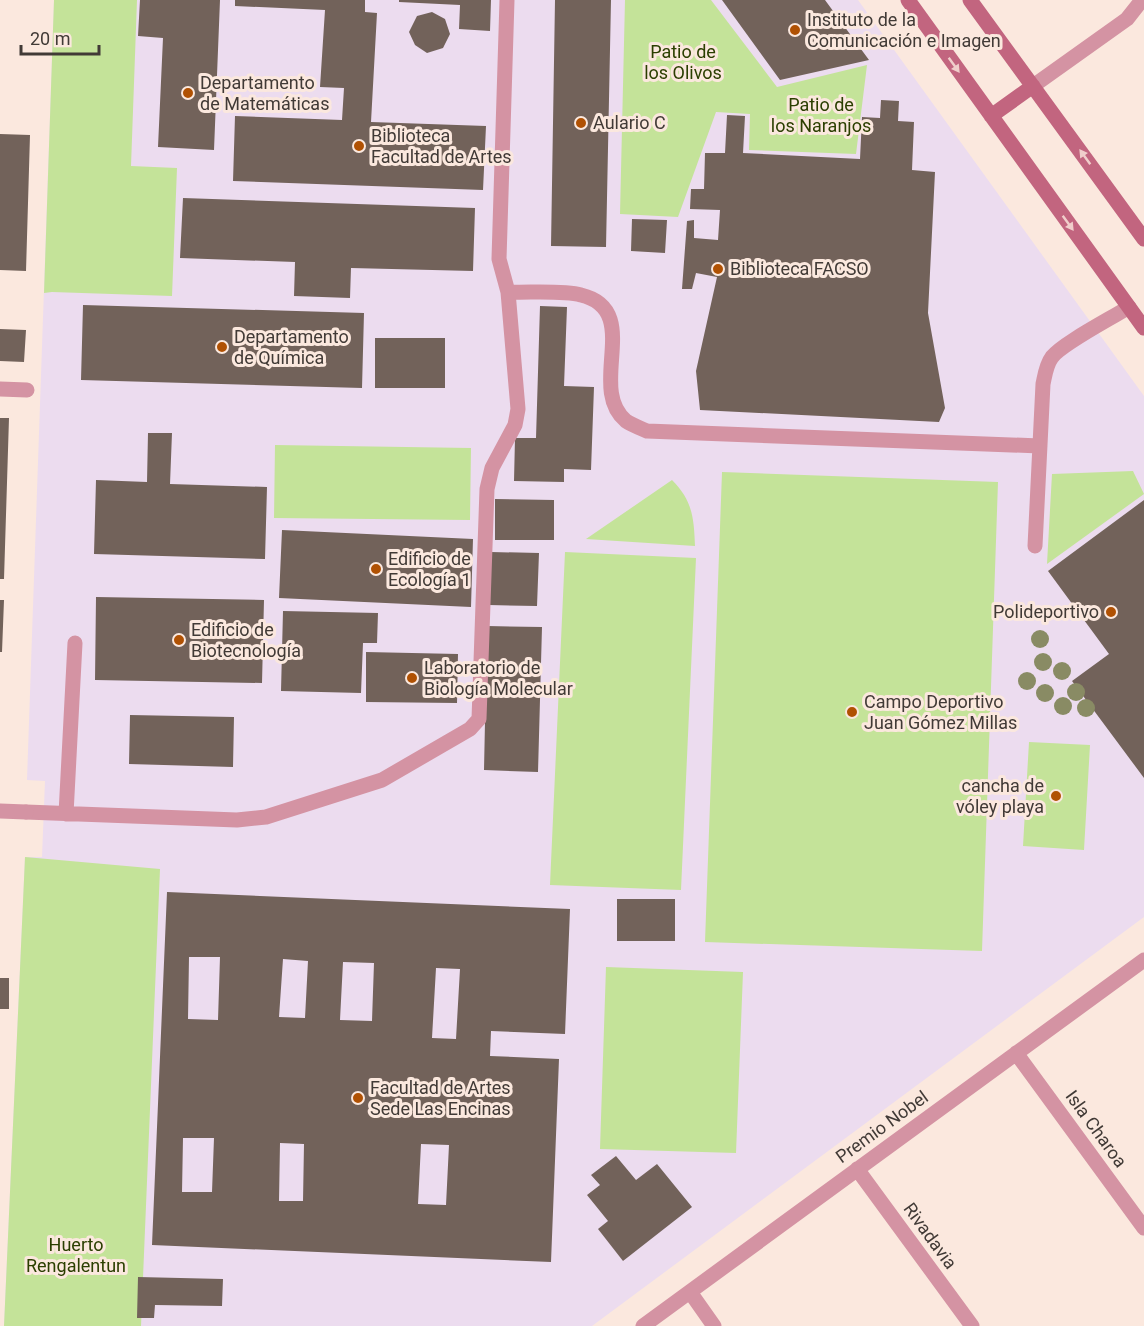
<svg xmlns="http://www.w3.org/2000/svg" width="1144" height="1326" font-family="Roboto,sans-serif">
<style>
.commercial{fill:#ecdcef}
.green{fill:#c4e399}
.building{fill:#72625a;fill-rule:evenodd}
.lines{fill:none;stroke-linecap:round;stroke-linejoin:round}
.lane{stroke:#d493a3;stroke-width:15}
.street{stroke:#d493a3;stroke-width:15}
.secondary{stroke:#c2657f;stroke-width:15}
.tree{fill:#898b64}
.oneway{fill:#f0cecb}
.poi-dot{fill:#b05103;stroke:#fbe8de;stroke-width:2}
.labels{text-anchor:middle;stroke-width:6;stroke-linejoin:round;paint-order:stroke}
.poi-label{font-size:18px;fill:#413a36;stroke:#fbe8de;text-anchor:start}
.park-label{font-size:18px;fill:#2b3f00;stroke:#fbe8de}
.street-label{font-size:18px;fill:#413a36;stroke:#fbe8de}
</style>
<rect width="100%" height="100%" fill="#fbe8de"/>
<path class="commercial" d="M54,0H858L1144,396V917L592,1326H4L25,857H42L45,781L27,780Z"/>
<path class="green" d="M54,0H137L131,166L177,168L172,296L52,292L44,293Z
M625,0H711L777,87L867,65L856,154L749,150L750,114L716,112L678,217L620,214Z
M275,445L471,448L470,520L274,518Z
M1133,471L1144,494L1047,564L1052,474Z
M722,472L998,482L982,951L705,942Z
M672,480C692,500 694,517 695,546L586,539Z
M565,552L696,558L681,890L550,885Z
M1029,742L1090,745L1084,850L1023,846Z
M25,857L160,869L141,1326H4Z
M606,967L743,972L736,1153L600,1149Z"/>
<path class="building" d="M140,0H220L214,150L158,147L163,38L138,36Z
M235,0H365V12L377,13L371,122L486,126L483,190L233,181L235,116L342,120L344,88L320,87L325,10L235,6Z
M399,0H491L490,31L459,29L460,5L399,2Z
M555,0H611L606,247L551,246Z
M722,0H825L869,60L780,80Z
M432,12L445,19L450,34L443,48L427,53L415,45L409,32L417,16Z
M881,100L899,101L898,121L914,122L912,170L935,172L928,313L945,408L939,422L700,410L696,371L717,277L696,273L692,289H682L687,221L694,220V238L718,240L720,210L690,209L691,189H704L705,153H725L727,115L745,116L743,153L860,159L862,117L880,118Z
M0,134L30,135L26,271L0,270Z
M183,198L475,208L473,271L351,268L350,298L294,296L295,262L180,258Z
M632,219L667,220L665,253L631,251Z
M83,305L364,313L362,388L81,380Z
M540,306L567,307L564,386L594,387L591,470L564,469V482L514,481L515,438H536Z
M0,329L26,330L24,362L0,361Z
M375,338H445V388H375Z
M0,418H9L4,579H0Z
M148,433H172L170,484L267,487L265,559L94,554L96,480L147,482Z
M495,499L554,500V540H495Z
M1144,500V778L1072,681L1109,654L1048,571Z
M282,530L473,539L471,607L279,598Z
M491,552L539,553L537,606L489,605Z
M96,597L264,600L262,683L95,680Z
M0,600H4L2,652H0Z
M283,611L378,613L377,643H363L361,693L281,691Z
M487,626L542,627L538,772L484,770Z
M366,652L458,654L457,703L366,702Z
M130,715L234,717L233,767L129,764Z
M167,892L570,909L565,1034L491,1031L490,1056L559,1059L551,1262L152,1245ZM189,957H220L218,1020L188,1019ZM283,959L308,961L305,1018L279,1017ZM343,962L374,963L372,1021L340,1020ZM436,968L460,969L456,1039L432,1038ZM183,1138H214L212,1192H182ZM280,1143L304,1144L303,1201H279ZM421,1144L449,1145L446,1205L418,1204Z
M617,899H675V941H617Z
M0,978H9V1009H0Z
M616,1156L636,1180L657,1164L692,1207L623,1261L598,1229L608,1221L587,1195L600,1185L591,1175Z
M138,1277L223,1279L222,1306L155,1305L154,1318H137Z"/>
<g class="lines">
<path class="lane" d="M508,292C527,293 563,290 581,295C644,310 586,388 626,421C632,425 640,428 647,431L1040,446
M0,389L27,390
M1035,546L1043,384C1045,375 1046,365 1052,357C1063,343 1112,318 1129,307
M26,812L237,820L266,817L382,780L470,729L479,719L487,489L492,468L515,425L518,409L508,292L499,259L507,0
M66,814L75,643"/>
<path class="street" d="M1033,86L1127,19L1142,0
M0,811L26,812
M1016,1053L1144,1228
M857,1169L972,1326
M690,1292L714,1326
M643,1326L1144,960"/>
<path class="secondary" d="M908,0L1144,328
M970,0L1144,239
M991,116L1033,86"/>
</g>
<g class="tree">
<circle cx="1040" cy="639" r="9"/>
<circle cx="1043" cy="662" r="9"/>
<circle cx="1062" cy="671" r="9"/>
<circle cx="1027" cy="681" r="9"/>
<circle cx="1076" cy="692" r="9"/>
<circle cx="1045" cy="693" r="9"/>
<circle cx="1063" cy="706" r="9"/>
<circle cx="1086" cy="708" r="9"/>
</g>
<defs><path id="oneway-solid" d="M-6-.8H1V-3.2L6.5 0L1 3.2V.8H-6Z" transform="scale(1.5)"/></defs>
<g class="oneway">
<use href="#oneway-solid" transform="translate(954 65) rotate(54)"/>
<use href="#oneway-solid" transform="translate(1085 157) rotate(-126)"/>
<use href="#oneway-solid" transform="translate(1068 223) rotate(54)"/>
</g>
<g class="poi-dot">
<circle cx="795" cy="30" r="6"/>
<circle cx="188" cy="93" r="6"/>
<circle cx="581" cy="123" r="6"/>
<circle cx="359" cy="146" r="6"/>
<circle cx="718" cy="269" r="6"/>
<circle cx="222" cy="347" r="6"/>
<circle cx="376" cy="569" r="6"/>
<circle cx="1111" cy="612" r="6"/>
<circle cx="179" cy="640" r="6"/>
<circle cx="412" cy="678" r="6"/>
<circle cx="852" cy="712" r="6"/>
<circle cx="1056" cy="796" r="6"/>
<circle cx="358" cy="1098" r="6"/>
</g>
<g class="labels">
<g class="poi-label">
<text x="807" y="26">Instituto de la<tspan x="807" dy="21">Comunicación e Imagen</tspan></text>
<text x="200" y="89">Departamento<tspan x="200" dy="21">de Matemáticas</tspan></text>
<text x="593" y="129">Aulario C</text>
<text x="371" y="142">Biblioteca<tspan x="371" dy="21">Facultad de Artes</tspan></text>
<text x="730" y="275">Biblioteca FACSO</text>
<text x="234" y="343">Departamento<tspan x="234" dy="21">de Química</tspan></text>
<text x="388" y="565">Edificio de<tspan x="388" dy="21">Ecología 1</tspan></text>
<text x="1099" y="618" text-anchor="end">Polideportivo</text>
<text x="191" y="636">Edificio de<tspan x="191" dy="21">Biotecnología</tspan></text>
<text x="424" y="674">Laboratorio de<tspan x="424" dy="21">Biología Molecular</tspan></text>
<text x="864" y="708">Campo Deportivo<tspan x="864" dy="21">Juan Gómez Millas</tspan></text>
<text x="1044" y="792" text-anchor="end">cancha de<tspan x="1044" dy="21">vóley playa</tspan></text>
<text x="370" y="1094">Facultad de Artes<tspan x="370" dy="21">Sede Las Encinas</tspan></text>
</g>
<g class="park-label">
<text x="683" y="58">Patio de<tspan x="683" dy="21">los Olivos</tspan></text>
<text x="821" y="111">Patio de<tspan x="821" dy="21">los Naranjos</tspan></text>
<text x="76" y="1251">Huerto<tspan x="76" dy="21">Rengalentun</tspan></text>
</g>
<g class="street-label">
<text transform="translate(882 1127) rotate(-36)" y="6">Premio Nobel</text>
<text transform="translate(1096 1129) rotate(54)" y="6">Isla Charoa</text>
<text transform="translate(930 1236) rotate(54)" y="6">Rivadavia</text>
</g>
</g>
<path d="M21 45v9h78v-9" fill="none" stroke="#413a36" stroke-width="3"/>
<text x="30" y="45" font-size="18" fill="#413a36" stroke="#fbe8de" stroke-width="4.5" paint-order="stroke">20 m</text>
</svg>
